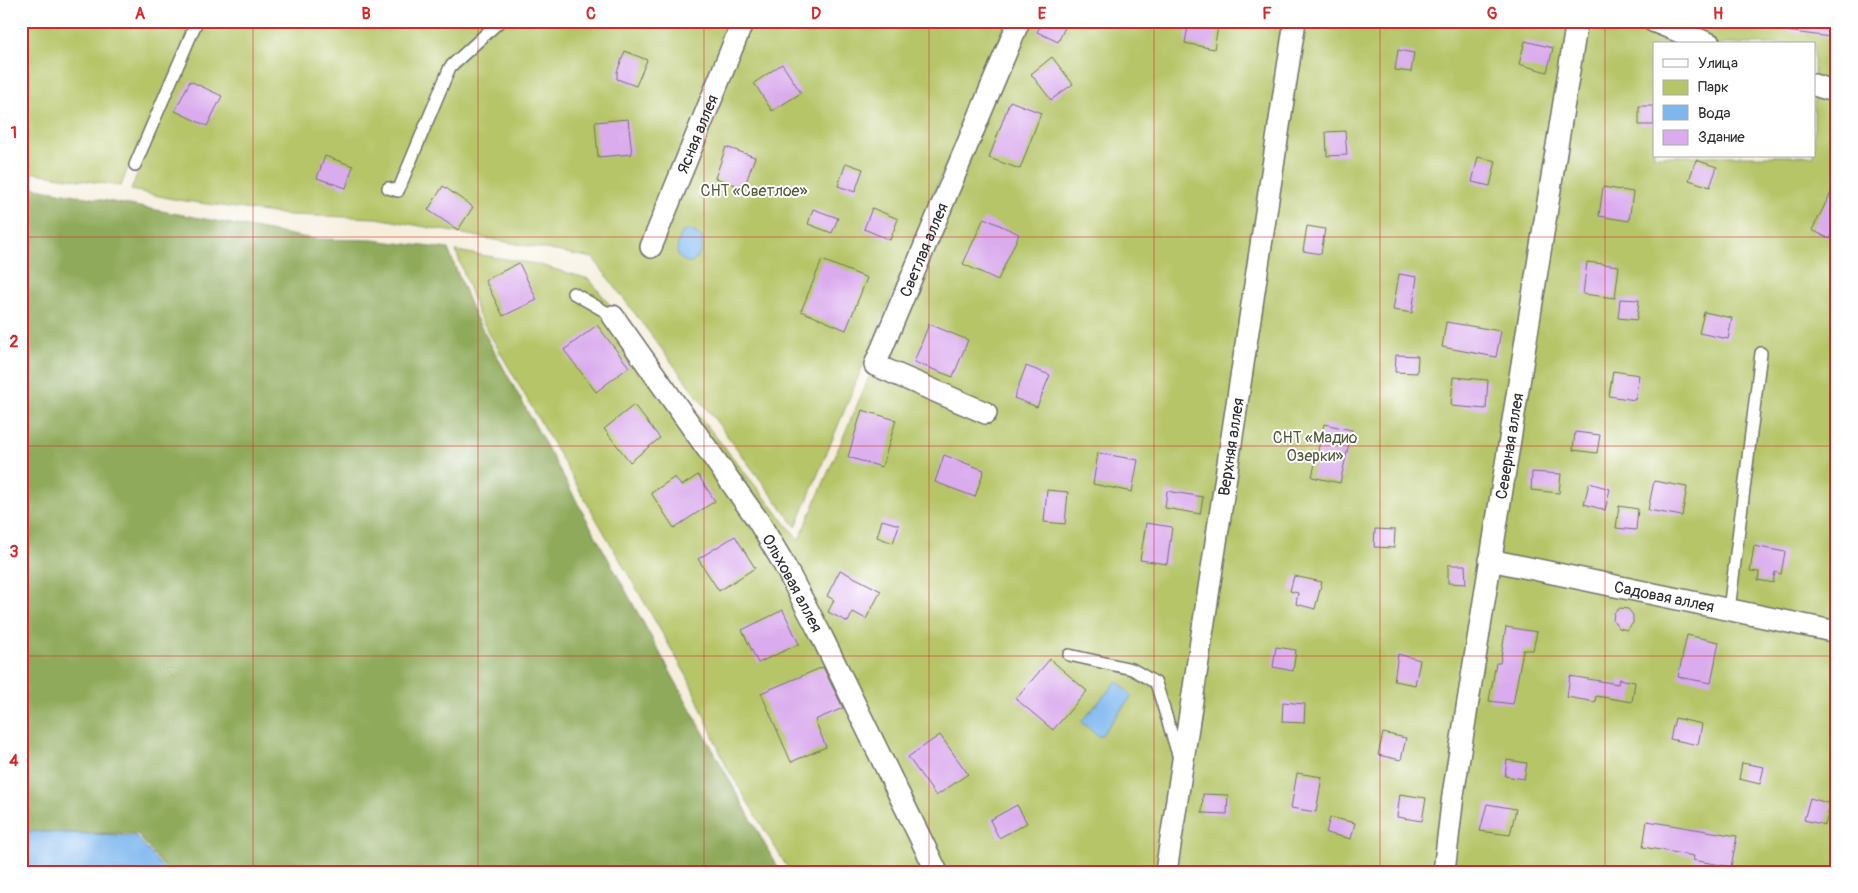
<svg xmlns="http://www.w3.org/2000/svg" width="1858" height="893" font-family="Pangolin,sans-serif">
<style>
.green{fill:#b6c568;stroke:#70784a;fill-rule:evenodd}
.forest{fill:#90aa5c;stroke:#5e6a44}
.water{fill:#7eb7ee;stroke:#54718c}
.building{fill:#daabed}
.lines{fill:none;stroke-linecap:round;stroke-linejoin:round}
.service-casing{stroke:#726f69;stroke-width:14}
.minor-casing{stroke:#726f69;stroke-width:24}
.service{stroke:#fff;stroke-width:11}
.minor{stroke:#fff;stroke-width:21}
.grid{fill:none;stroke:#d62828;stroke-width:1;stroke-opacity:0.55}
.labels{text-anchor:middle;stroke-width:4;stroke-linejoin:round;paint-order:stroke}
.street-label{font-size:16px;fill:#2b2b2b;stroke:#fff}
.park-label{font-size:16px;fill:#55593d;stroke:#fff}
.neatline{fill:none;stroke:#d62828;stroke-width:2}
.grid-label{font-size:16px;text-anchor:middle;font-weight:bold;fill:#d62828}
</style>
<rect width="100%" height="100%" fill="#fff"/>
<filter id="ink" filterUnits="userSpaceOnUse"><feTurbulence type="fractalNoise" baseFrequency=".02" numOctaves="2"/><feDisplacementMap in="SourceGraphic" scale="10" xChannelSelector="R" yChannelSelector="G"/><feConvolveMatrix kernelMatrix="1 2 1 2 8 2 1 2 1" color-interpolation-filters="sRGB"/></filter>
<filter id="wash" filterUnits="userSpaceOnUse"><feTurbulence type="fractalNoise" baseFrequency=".0096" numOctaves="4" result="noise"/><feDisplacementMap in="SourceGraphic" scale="20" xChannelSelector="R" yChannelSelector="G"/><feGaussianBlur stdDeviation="1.12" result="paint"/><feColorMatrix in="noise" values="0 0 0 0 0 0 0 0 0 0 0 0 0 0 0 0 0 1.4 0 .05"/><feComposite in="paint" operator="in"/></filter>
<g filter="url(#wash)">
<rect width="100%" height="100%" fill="#f5eedc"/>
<path class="green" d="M21,21H1008L988,64L796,527L593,258L377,218L288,215L178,200L131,190L140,166L129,165L121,186L21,171Z
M1022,21H1837V872H790L726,766L688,678L478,314L456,251L536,264L589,279L799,540ZM1654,44H1814V156H1654Z"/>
<path class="forest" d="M21,185L313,239L372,240L448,249L474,314L780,872H168L137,834L21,832Z"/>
<path class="water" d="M691,230L702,237C703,249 701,255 692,263C672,260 676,247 682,232Z
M1117,681L1132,696L1100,737L1081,722Z
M21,831L136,836L166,872H21Z"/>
<g id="blocks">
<path class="building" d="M1043,21H1068L1058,42L1037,32Z
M1189,21H1219L1214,49L1185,43Z
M1786,21H1832L1830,37L1786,31Z
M1525,41L1553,48L1547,72L1519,64Z
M1398,50L1414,53L1411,72L1395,70Z
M625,51L647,60L636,86L617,79V72Z
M1052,57L1073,84L1051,100L1031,74Z
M782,64L801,93L772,111L754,83Z
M190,81L222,96L207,126L175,111Z
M1010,101L1041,113L1020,169L989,158Z
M1639,106H1654V125H1639Z
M628,119L632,154L598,157L595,122Z
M1345,131L1347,155L1327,156L1326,132Z
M726,147L755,157L744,188L715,178Z
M325,156L353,166L346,188L317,178Z
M1478,157L1496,161L1490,186L1472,182Z
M1696,160L1717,167L1710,187L1689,180Z
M846,163L863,169L855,192L838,186Z
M1837,181V225L1830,239L1812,230Z
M443,186L473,207L458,230L428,210Z
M1603,187L1633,192L1629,221L1599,216Z
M872,208L898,219L890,240L864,229Z
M813,209L838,218L832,233L808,224Z
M984,218L1019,234L998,280L963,264Z
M1307,226L1325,229L1321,254L1303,251Z
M822,260L867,278L846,330L801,311Z
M1587,262L1619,266L1615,298L1583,294Z
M519,263L537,300L503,316L485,280Z
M1399,274L1417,277L1412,313L1393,310Z
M1620,299L1639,300L1637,320L1618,318Z
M1704,312L1732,318L1728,339L1699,333Z
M1446,322L1501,331L1496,357L1442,347Z
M929,324L968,340L953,377L914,362Z
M597,325L629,367L596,392L564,350Z
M1396,355L1418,356L1417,373L1395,372Z
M1026,366L1050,375L1037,407L1014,398Z
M1613,371L1639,375L1635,400L1609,396Z
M1453,377L1488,380L1486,409L1451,406Z
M634,405L660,438L630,462L604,429Z
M862,410L896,420L882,467L848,457Z
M1324,424L1352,430L1340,483L1312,477Z
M1575,432L1600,435L1597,453L1573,450Z
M1098,453L1138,460L1132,492L1093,484Z
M944,455L984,470L975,497L935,482Z
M1532,472L1561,474L1559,493L1531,490Z
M698,475L715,501L674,528L651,493L675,477L681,486Z
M1654,481L1687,487L1682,516L1648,510Z
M1589,483L1610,489L1605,510L1584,504Z
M1047,490L1068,492L1065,524L1044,522Z
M1167,491L1203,497L1200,514L1165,508Z
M1619,506L1638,509L1636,530L1616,528Z
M882,520L899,525L893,543L877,537Z
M1146,523L1172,527L1167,564L1140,560Z
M1375,529L1395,530L1394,548L1374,547Z
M735,536L755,568L719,591L698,559Z
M1754,546L1785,552L1781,574L1775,572L1773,583L1758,580L1759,572L1750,571Z
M1448,565H1465L1466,584L1448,583Z
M840,570L881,591L866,619L853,612L848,622L828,612L834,600L827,596Z
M1294,576L1322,582L1315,609L1296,604L1298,593L1290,591Z
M1620,608L1628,609L1633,615V623L1627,630L1619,628L1613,620L1614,613Z
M783,610L799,644L758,663L742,630Z
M1506,627L1537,632L1533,650H1523L1513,704L1489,701L1496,663H1500Z
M1687,635L1719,642L1711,683L1678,677Z
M1276,647L1296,650L1293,671L1273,667Z
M1398,654L1420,660L1415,685L1394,681Z
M1050,659L1087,691L1053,730L1016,699Z
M823,667L843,708L815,720L826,747L791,762L761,693Z
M1570,676L1618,684L1619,679L1635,682L1632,702L1596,696L1595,702L1567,697Z
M1283,702L1305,704L1304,723L1282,722Z
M1675,718L1702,724L1698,745L1670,739Z
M1383,733L1406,738L1401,760L1378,755Z
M940,735L968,774L936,796L908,757Z
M1507,760L1527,763L1524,779L1505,776Z
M1742,763L1764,767L1760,784L1739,779Z
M1297,773L1322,777L1316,812L1291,808Z
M1203,794L1228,795L1227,814L1202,813Z
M1400,794L1426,798L1422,821L1397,817Z
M1810,798L1831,804L1825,825L1804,820Z
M1487,804L1516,809L1510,835L1480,831Z
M1017,805L1027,823L999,838L990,820Z
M1330,817L1355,823L1351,839L1326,833Z
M1647,821L1737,836L1731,867L1693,860L1694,856L1643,847Z"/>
</g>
</g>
<g filter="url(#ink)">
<use href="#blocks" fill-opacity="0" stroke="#726f69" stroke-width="1"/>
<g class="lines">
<g class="service-casing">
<path id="service" d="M135,165L197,21
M388,188L398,191L450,67L500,21
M573,293L613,316
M1729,610L1761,353
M1069,655L1132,669L1156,683L1179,758"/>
</g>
<g class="minor-casing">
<g id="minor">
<path d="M1653,21L1710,44"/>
<path d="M1814,85L1837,92"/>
<path id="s1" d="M651,247L743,21"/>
<path id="s2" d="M613,316L757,519L781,559L822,637L937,872"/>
<path id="s3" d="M986,413L875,365L1019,21"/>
<path id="s4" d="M1490,560L1837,632"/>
<path id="s5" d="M1166,872L1295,21"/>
<path id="s6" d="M1444,872L1453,795L1577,21"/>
</g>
</g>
<use href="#service" class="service"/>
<use href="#minor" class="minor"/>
</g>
</g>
<path class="grid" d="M253,21V872M478,21V872M704,21V872M929,21V872M1154,21V872M1380,21V872M1605,21V872M21,237H1837M21,446H1837M21,656H1837"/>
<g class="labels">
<g class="street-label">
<text dy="6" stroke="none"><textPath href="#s1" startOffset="122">Ясная аллея</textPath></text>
<text dy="6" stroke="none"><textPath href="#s3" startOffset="246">Светлая аллея</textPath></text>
<text dy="6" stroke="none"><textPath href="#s6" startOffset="431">Северная аллея</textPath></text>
<text dy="6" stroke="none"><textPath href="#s5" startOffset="430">Верхняя аллея</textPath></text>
<text dy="6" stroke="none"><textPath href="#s2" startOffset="322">Ольховая аллея</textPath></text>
<text dy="6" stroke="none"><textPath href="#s4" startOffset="178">Садовая аллея</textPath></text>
</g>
<g class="park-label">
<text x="754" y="196">СНТ «Светлое»</text>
<text x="1315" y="443">СНТ «Мадио<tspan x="1315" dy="18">Озерки»</tspan></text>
</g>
</g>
<rect width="1858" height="893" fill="none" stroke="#fff" stroke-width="55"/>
<rect x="1653" y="42" width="162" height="115" fill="#ffffff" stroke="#aaaaaa"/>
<rect x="1663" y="59" width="25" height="8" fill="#ffffff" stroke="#aaaaaa"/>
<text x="1698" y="68" font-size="15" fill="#2b2b2b">Улица</text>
<rect x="1663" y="80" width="25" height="15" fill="#b6c568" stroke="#aaaaaa"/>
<text x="1698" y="92" font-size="15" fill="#2b2b2b">Парк</text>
<rect x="1663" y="105" width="25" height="15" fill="#7eb7ee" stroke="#aaaaaa"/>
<text x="1698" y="118" font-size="15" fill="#2b2b2b">Вода</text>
<rect x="1663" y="130" width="25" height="15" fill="#daabed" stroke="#aaaaaa"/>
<text x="1698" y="142" font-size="15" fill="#2b2b2b">Здание</text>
<rect x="28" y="28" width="1802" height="838" class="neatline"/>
<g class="grid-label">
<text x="140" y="19">A</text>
<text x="366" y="19">B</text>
<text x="591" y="19">C</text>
<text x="816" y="19">D</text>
<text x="1042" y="19">E</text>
<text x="1267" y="19">F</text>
<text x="1492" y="19">G</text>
<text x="1718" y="19">H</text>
<text x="14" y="138">1</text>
<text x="14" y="347">2</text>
<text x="14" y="557">3</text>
<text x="14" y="766">4</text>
</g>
</svg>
